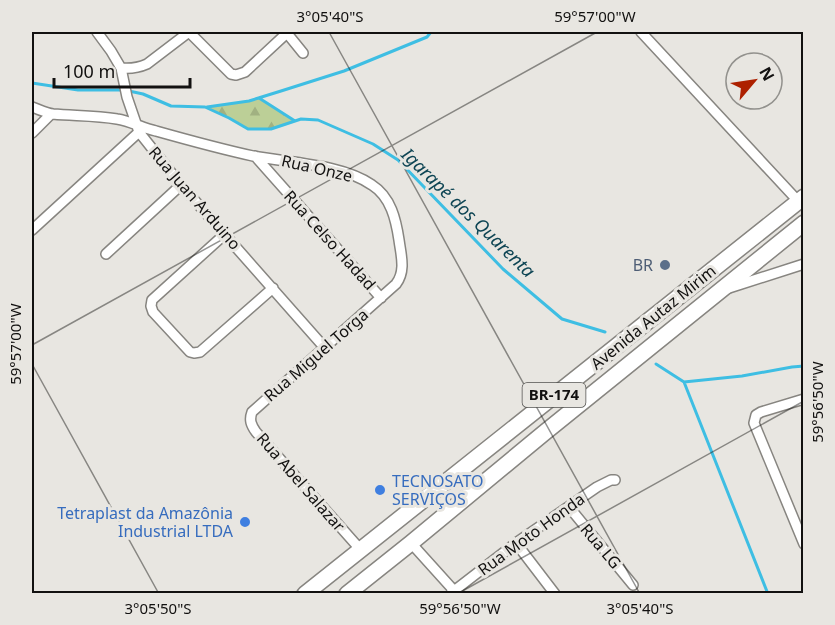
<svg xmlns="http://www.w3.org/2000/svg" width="835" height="625" font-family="'Noto Sans',sans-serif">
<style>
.forest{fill:url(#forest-firs)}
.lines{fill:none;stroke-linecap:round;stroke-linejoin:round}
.stream{stroke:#3ebee3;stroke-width:3}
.street-casing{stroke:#878580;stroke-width:12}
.primary-casing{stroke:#878580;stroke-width:18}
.street{stroke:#fff;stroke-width:9}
.primary{stroke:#fff;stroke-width:15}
.ticks{fill:none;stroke:#121110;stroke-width:1.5;stroke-opacity:0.45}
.service-dot{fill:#5c6f8a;stroke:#e8e6e1;stroke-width:2}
.shop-dot{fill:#3f7fe0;stroke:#e8e6e1;stroke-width:2}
.labels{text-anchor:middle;stroke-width:6;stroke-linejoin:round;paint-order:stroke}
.shield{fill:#e8e6e1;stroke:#52514f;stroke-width:1.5}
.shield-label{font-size:15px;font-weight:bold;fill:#121110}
.street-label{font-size:16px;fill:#121110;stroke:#e8e6e1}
.service-label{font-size:16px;fill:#4e5e75;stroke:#e8e6e1;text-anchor:end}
.shop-label{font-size:16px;fill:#366cbe;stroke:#e8e6e1;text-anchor:start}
.water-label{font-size:18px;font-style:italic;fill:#0e4554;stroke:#e8e6e1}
.neatline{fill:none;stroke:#121110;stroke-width:2}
.ticks-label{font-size:15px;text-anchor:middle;fill:#121110}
</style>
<defs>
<pattern id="forest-firs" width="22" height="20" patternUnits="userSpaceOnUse" patternTransform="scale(1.5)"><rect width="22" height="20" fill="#bccf97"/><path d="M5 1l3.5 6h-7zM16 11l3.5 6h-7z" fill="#a1b181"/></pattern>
</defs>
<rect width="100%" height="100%" fill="#e8e6e1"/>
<path class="forest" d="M259,98L295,121L271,129H248L229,118L205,107L249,101Z"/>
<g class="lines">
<path class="stream" d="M32,83L78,90H122
M129,91L143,94L171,106L205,107L229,118L248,129H271L301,119L318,120L373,144L398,160L503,269L562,319L605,332
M259,98L295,121
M207,107L249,101L281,91L344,71L427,37L431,32
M656,364L684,382L768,594
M684,382L742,376L792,367L804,366"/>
<g class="street-casing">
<path id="street" d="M97,32L111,51L121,68L127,97L139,132L181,185L324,347
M189,32L231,74L236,75L245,72L287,33
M286,32L303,53
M641,32L798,201
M121,68C131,69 138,68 147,64L189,32
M32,107C38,109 46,113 53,114C74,116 95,115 117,119C130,121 143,128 156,131C188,140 221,149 253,156C289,163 342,164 372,185C391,197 396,220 399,240C401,255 406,271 396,284L252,412C249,420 251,425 256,432L360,549
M32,133L51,114
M255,156L381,298
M32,230L139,132
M225,234L152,300L151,306L153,312L190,352L194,353L200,352L273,288
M106,254L181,185
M729,288L804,264
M804,399L761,412L756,415L754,423L804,544
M569,507L633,585
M411,543L457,594
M516,543L555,594
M450,594L516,543L597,487L611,480H615"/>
</g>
<g class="primary-casing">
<path id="primary" d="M305,594L804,197
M347,594L411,543L544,433L804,223"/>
</g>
<use href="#street" class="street"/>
<use href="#primary" class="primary"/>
</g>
<path class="ticks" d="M329,32L640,594M32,345L597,32M32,364L159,594M457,594L804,401"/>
<circle class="service-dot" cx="665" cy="265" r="6"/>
<g class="shop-dot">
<circle cx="380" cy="490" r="6"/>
<circle cx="245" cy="522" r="6"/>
</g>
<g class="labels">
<rect class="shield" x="522.5" y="383" width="63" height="24" rx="4.5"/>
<g class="shield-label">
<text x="554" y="400">BR-174</text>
</g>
<g class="street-label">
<text transform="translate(317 168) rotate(13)" y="6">Rua Onze</text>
<text transform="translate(195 198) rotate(49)" y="6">Rua Juan Arduino</text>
<text transform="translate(330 240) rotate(48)" y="6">Rua Celso Hadad</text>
<text transform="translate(653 317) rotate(-39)" y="6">Avenida Autaz Mirim</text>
<text transform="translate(316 355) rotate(-41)" y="6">Rua Miguel Torga</text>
<text transform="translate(301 482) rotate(49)" y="6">Rua Abel Salazar</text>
<text transform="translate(531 534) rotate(-36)" y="6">Rua Moto Honda</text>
<text transform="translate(601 546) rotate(50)" y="6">Rua LG</text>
</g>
<g class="service-label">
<text x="653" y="271">BR</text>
</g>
<g class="shop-label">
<text x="392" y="487">TECNOSATO<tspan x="392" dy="18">SERVIÇOS</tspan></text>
<text x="233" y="519" text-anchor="end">Tetraplast da Amazônia<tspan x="233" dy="18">Industrial LTDA</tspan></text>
</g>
<g class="water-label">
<text transform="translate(468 213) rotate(44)" y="6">Igarapé dos Quarenta</text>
</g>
</g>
<rect width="835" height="625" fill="none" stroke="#e8e6e1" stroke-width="66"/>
<g transform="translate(754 81) rotate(61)"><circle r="28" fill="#e8e6e1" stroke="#92918d" stroke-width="1.5"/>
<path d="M0-4.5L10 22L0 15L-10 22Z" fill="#ad2000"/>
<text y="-9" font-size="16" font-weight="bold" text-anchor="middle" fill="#121110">N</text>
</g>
<path d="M54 78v9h136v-9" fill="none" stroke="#121110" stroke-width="3"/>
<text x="63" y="78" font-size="18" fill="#121110" stroke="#e8e6e1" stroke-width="4.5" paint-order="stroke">100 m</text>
<rect x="33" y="33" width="769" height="559" class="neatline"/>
<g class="ticks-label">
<text x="330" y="22">3°05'40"S</text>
<text x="595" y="22">59°57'00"W</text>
<text transform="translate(16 344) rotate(-90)" y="5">59°57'00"W</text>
<text transform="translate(818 402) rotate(-90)" y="5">59°56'50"W</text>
<text x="158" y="614">3°05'50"S</text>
<text x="460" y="614">59°56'50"W</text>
<text x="640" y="614">3°05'40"S</text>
</g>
</svg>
